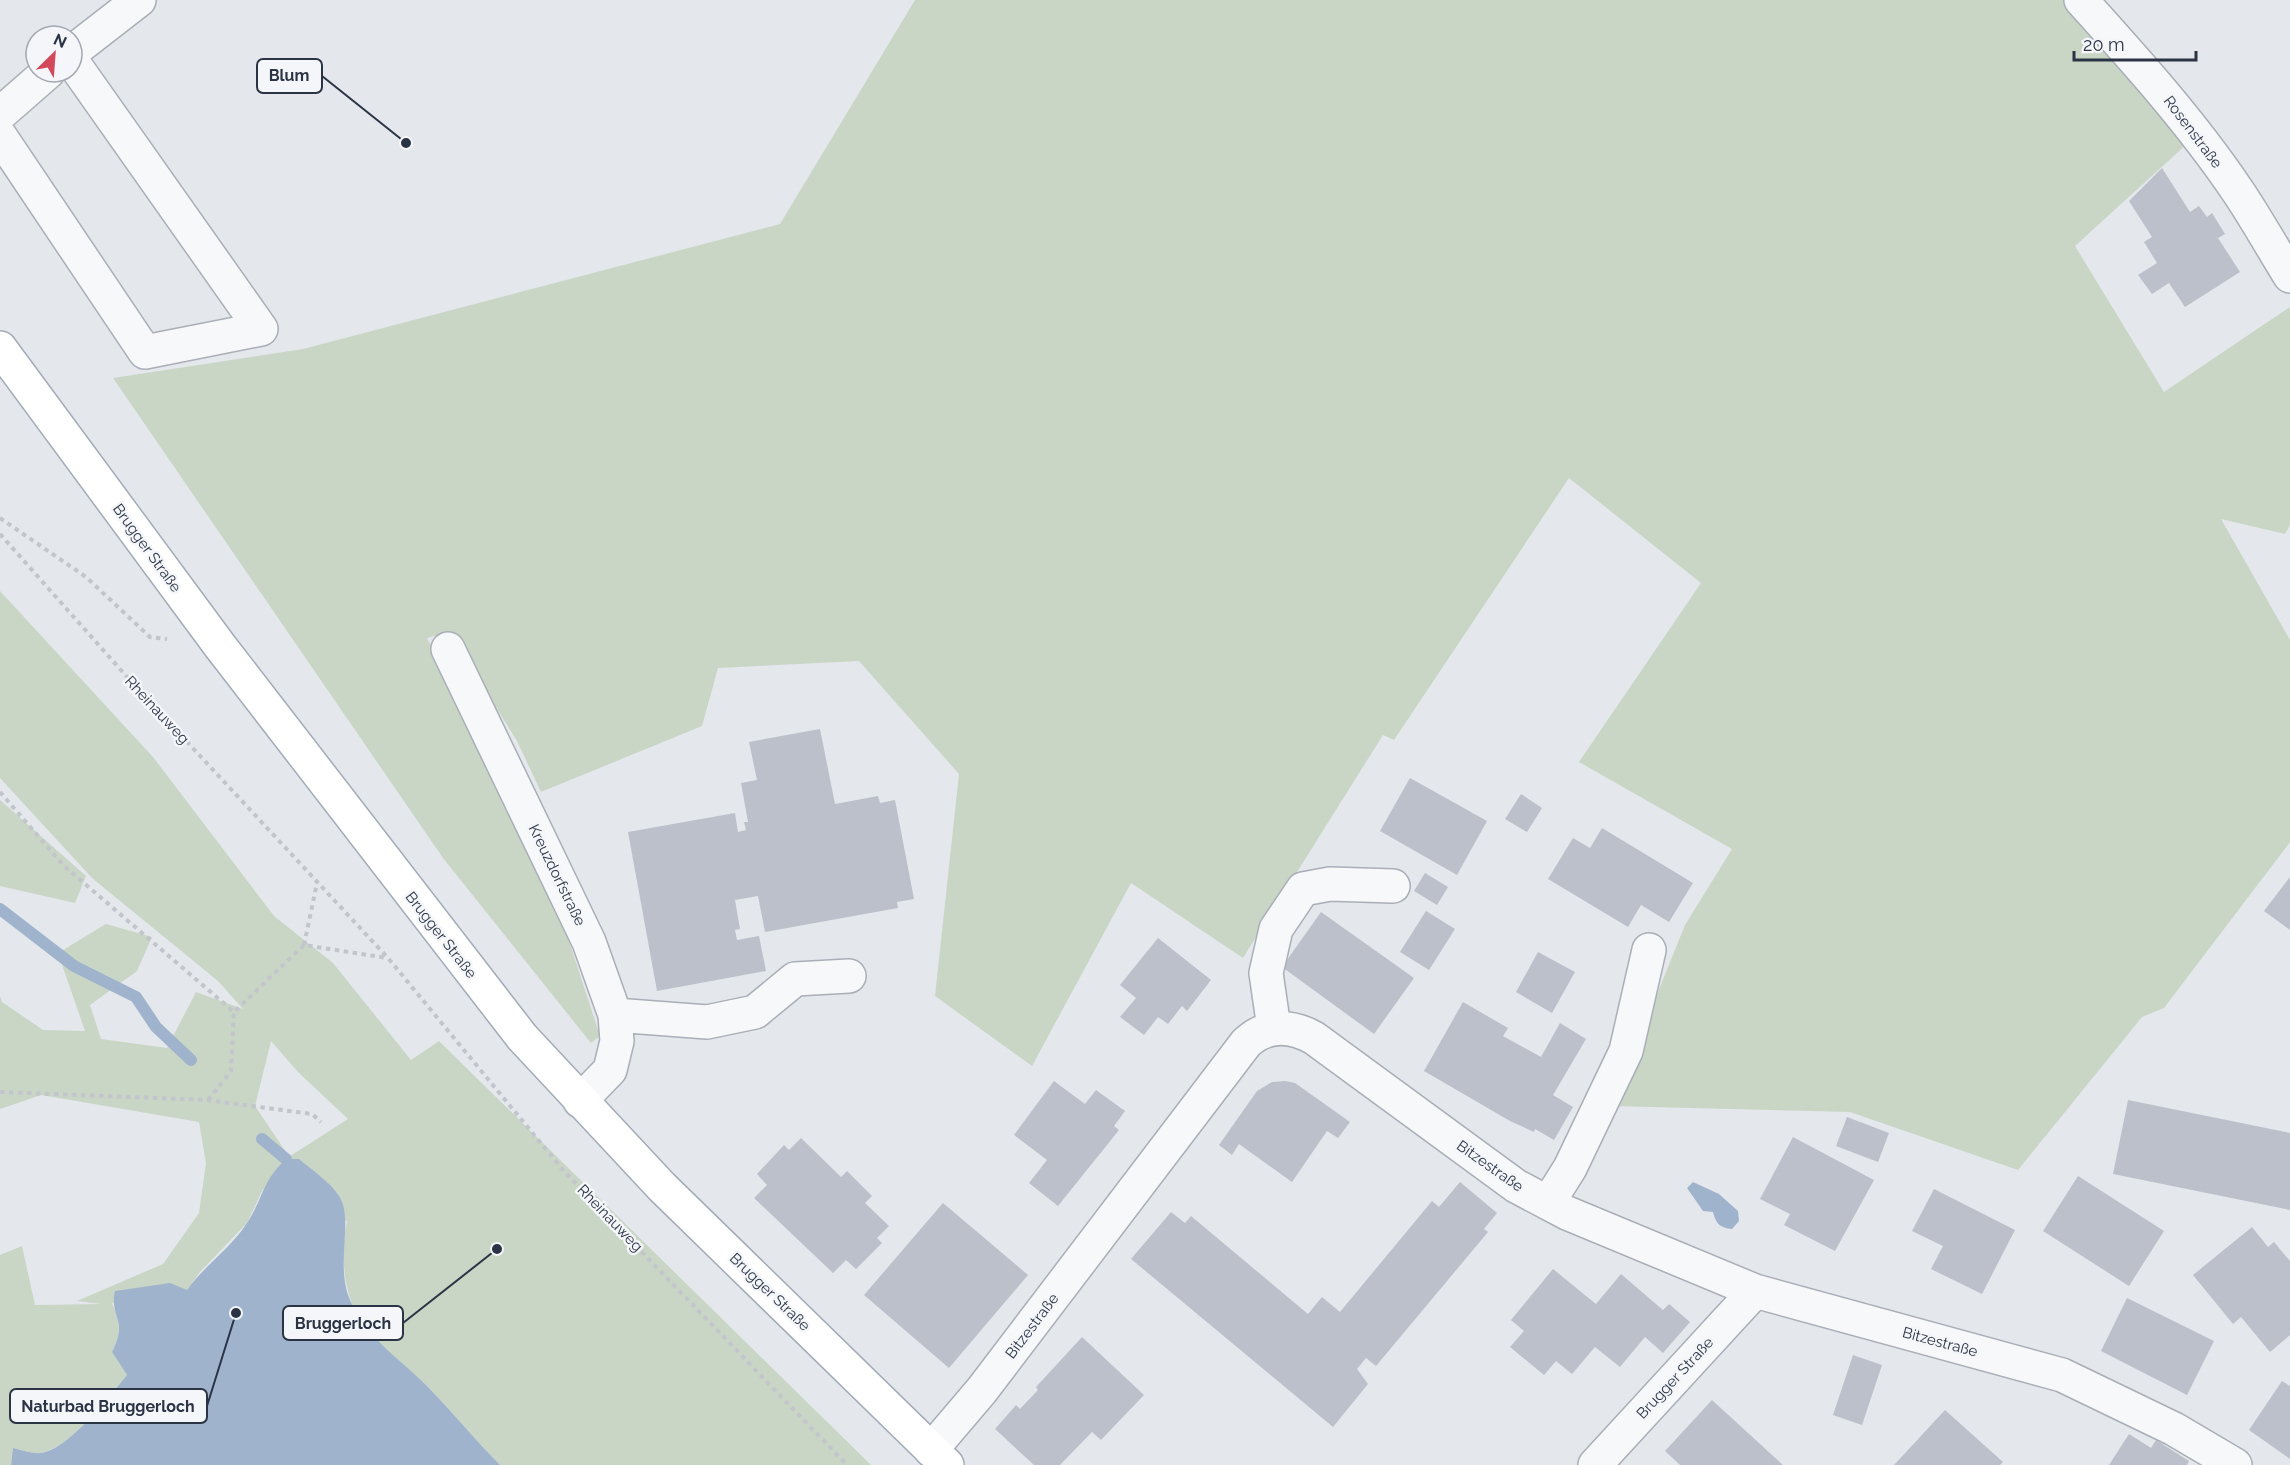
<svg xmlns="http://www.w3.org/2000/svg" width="2290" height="1465" font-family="Raleway,sans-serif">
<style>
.green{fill:#c9d6c5;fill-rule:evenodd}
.water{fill:#9fb4cc}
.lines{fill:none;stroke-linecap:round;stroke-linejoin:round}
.stream{stroke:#9fb4cc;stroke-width:12}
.building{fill:#bbc0ca}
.minor-casing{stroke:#a9aeb7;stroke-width:36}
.major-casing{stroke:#a3abb8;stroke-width:36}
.path{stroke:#c2c5cb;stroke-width:4;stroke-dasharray:4.5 4.5;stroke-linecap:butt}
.minor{stroke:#f7f8fa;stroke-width:33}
.major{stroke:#fff;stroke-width:33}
.labels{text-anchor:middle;stroke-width:5;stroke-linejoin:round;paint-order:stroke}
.street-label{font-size:15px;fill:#2b3445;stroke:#f4f6f9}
.leader{fill:none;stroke:#2b3445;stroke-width:2}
.callout-dot{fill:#2b3445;stroke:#f4f6f9;stroke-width:2}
.callout{fill:#f4f6f9;stroke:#2b3445;stroke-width:2}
.callout-label{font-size:16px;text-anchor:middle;font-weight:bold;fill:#2b3445}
</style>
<rect width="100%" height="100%" fill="#e4e7ec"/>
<path class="green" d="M915,0H2063L2087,22L2188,143L2075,246L2164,392L2290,307V525L2285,534L2221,519L2290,640V842L2164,1008L2142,1017L2018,1170L1850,1112L1612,1106L1685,925L1732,849L1579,762L1701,583L1569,478L1394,740L1383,735L1243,958L1131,883L1032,1066L935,996L959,774L859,661L718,668L702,726L541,792L517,741L449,632L427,638L554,895L600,1036L591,1043L443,858L113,378L303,349L780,224Z
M0,591L153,757L274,916L333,963L411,1060L439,1041L871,1465H500C474,1439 451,1410 425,1384C411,1371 396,1361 382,1348C346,1315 338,1267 347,1221L263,1189L247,1223L200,1272L187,1290L112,1303C120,1322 122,1333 112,1352L127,1375C109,1397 70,1448 41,1453C33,1454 21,1450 13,1448L11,1465H0V1255L22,1246L35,1305L101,1304L77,1301L163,1264L199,1213L206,1163L199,1122L41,1095L0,1109V996L2,1002L43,1030L85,1031L58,953L106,924L152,937L137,971L90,1005L101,1039L167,1048L196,992L243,1009L218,981L92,878L0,778ZM271,1041L298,1072L348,1119L287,1158L288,1155L255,1106Z
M0,800L86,876L75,903L0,886Z"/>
<path class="water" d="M286,1159H299C312,1170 330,1182 339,1196C355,1220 333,1268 352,1304C372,1342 395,1355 425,1384C451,1410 474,1439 500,1465H11L13,1448C21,1450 33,1454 41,1453C69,1449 109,1397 127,1375L112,1352C129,1319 109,1318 115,1291L170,1283L187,1290C204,1266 231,1248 247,1223C263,1199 262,1181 286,1159Z
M1693,1182L1719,1194L1738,1211L1739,1221L1732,1229C1720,1228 1716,1224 1713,1212L1703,1211L1687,1188Z"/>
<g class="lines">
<path class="stream" d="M0,909L74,966L136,997L156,1027L191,1060
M262,1139L286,1159"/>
</g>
<path class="building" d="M2162,168L2190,212L2199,206L2207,217L2212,213L2225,234L2218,238L2240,272L2185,307L2169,283L2152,294L2138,275L2157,263L2144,242L2152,237L2129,201Z
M820,729L835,804L878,796L880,803L895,800L914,899L897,902L898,908L765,932L758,896L735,900L740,929L735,930L737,940L759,936L766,971L657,991L628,832L735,813L738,832L746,830L744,822H748L741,783L757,780L749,742Z
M1410,778L1487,821L1457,875L1380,831Z
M1521,794L1542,808L1527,832L1505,819Z
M1602,828L1693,883L1669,922L1641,905L1628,927L1548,879L1573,838L1590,848Z
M1425,873L1448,887L1437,905L1414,891Z
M2290,877V930L2264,911Z
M1426,911L1455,929L1429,970L1400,952Z
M1321,912L1414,978L1374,1034L1282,967Z
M1158,938L1211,980L1187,1011L1182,1006L1168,1024L1158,1017L1144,1035L1120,1017L1136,998L1120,985Z
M1538,952L1575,972L1552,1013L1516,992Z
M1463,1002L1508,1028L1503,1036L1541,1057L1560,1023L1586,1039L1553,1095L1573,1107L1554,1140L1535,1129L1534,1132L1510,1121L1424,1071Z
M1054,1081L1085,1104L1096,1090L1125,1111L1114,1126L1119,1130L1058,1206L1029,1183L1047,1160L1014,1135Z
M1285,1081L1295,1083L1350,1122L1338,1138L1327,1131L1292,1182L1239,1144L1232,1155L1219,1145L1257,1091L1272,1082Z
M2128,1100L2290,1133V1210L2113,1174Z
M1847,1117L1889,1133L1878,1162L1836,1146Z
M1793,1137L1874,1180L1835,1251L1784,1225L1790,1214L1760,1199Z
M801,1138L841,1177L847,1171L872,1196L865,1203L889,1226L877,1238L882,1243L856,1269L846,1260L833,1273L754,1198L767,1185L757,1174L784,1145L789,1150Z
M2078,1176L2164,1231L2129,1286L2043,1231Z
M1460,1182L1497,1213L1484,1229L1488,1232L1376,1366L1366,1358L1357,1369L1368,1384L1333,1427L1131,1259L1171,1212L1185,1223L1191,1216L1308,1314L1322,1297L1340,1312L1432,1201L1439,1207Z
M1934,1189L2015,1230L1982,1294L1931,1269L1943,1246L1912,1231Z
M943,1203L1028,1275L949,1368L864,1295Z
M2252,1227L2268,1247L2274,1242L2290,1261V1335L2270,1352L2241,1317L2233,1324L2193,1275Z
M1553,1269L1596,1304L1621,1274L1663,1310L1669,1304L1690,1322L1663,1353L1645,1337L1620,1367L1595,1347L1572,1374L1556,1361L1544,1375L1510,1347L1524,1331L1511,1320Z
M2127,1298L2214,1341L2187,1395L2101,1351Z
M1082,1337L1144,1395L1101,1440L1092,1432L1060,1465H1034L995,1429L1016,1405L1020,1409L1038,1390L1036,1387Z
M1853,1355L1882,1365L1862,1425L1833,1415Z
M2282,1381L2290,1386V1459L2249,1430Z
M1712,1400L1783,1465H1680L1665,1451Z
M1945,1410L2003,1462L2000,1465H1894Z
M2129,1434L2151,1448L2156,1440L2189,1461L2187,1465H2109Z"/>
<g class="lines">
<g class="minor-casing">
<path id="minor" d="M2081,0C2136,61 2191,122 2237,190C2256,218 2272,247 2290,276
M72,52L139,0
M0,114L48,72
M0,136L145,352L261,329L72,61
M448,649L589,942L615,1015L617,1041L610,1070L580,1101
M615,1015L707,1022L755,1012L795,979L849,976
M1274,1028L1266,973L1276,929L1303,889L1330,884L1393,886
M1548,1203L1570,1168L1626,1051L1649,950
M931,1450L982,1390L1246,1043C1266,1024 1291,1025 1314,1038L1516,1186L1567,1213L1755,1291L2062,1375L2174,1429L2235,1465
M1595,1465L1755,1291"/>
</g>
<g class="major-casing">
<path id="major" d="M0,348L220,646L522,1037L662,1187L947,1465"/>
</g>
<path class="path" d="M0,518L86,577L150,637L167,639
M0,534L136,687L388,958L563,1170L847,1465
M0,792L63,865L234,1012L304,945L387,958
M304,945L317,883
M0,1092L207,1100L312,1114L321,1122
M208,1100L231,1071L234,1012"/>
<use href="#minor" class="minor"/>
<use href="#major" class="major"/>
</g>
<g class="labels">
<g class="street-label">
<text transform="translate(2193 132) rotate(53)" y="5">Rosenstraße</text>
<text transform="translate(147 548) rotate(54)" y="5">Brugger Straße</text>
<text transform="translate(157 710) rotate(47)" y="5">Rheinauweg</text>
<text transform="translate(557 875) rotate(64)" y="5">Kreuzdorfstraße</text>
<text transform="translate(441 935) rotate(52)" y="5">Brugger Straße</text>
<text transform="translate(1490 1166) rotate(35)" y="5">Bitzestraße</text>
<text transform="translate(610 1218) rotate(46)" y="5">Rheinauweg</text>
<text transform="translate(770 1292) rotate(44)" y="5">Brugger Straße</text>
<text transform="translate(1032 1326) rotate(-53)" y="5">Bitzestraße</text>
<text transform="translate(1940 1342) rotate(15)" y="5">Bitzestraße</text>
<text transform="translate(1675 1378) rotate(-47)" y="5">Brugger Straße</text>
</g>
</g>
<path class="leader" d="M406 143L322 76M497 1249L403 1323M236 1313L207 1406"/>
<g class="callout-dot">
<circle cx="406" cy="143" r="6"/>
<circle cx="497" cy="1249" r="6"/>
<circle cx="236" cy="1313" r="6"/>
</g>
<g class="callout">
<rect x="257" y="59" width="65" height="34" rx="6"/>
<rect x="283" y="1306" width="120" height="34" rx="6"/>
<rect x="10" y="1389" width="197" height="34" rx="6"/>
</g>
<g class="callout-label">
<text x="289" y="81">Blum</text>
<text x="343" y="1329">Bruggerloch</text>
<text x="108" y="1412">Naturbad Bruggerloch</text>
</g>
<g transform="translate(54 54) rotate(25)"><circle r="28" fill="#f4f6f9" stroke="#a4a8b1" stroke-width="1.5"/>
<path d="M0-4.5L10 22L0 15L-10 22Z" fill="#d1495b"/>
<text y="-9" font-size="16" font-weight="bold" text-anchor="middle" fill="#2b3445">N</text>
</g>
<path d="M2074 51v9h122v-9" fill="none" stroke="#2b3445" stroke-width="3"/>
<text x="2083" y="51" font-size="18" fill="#2b3445" stroke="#f4f6f9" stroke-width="4.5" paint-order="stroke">20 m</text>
</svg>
